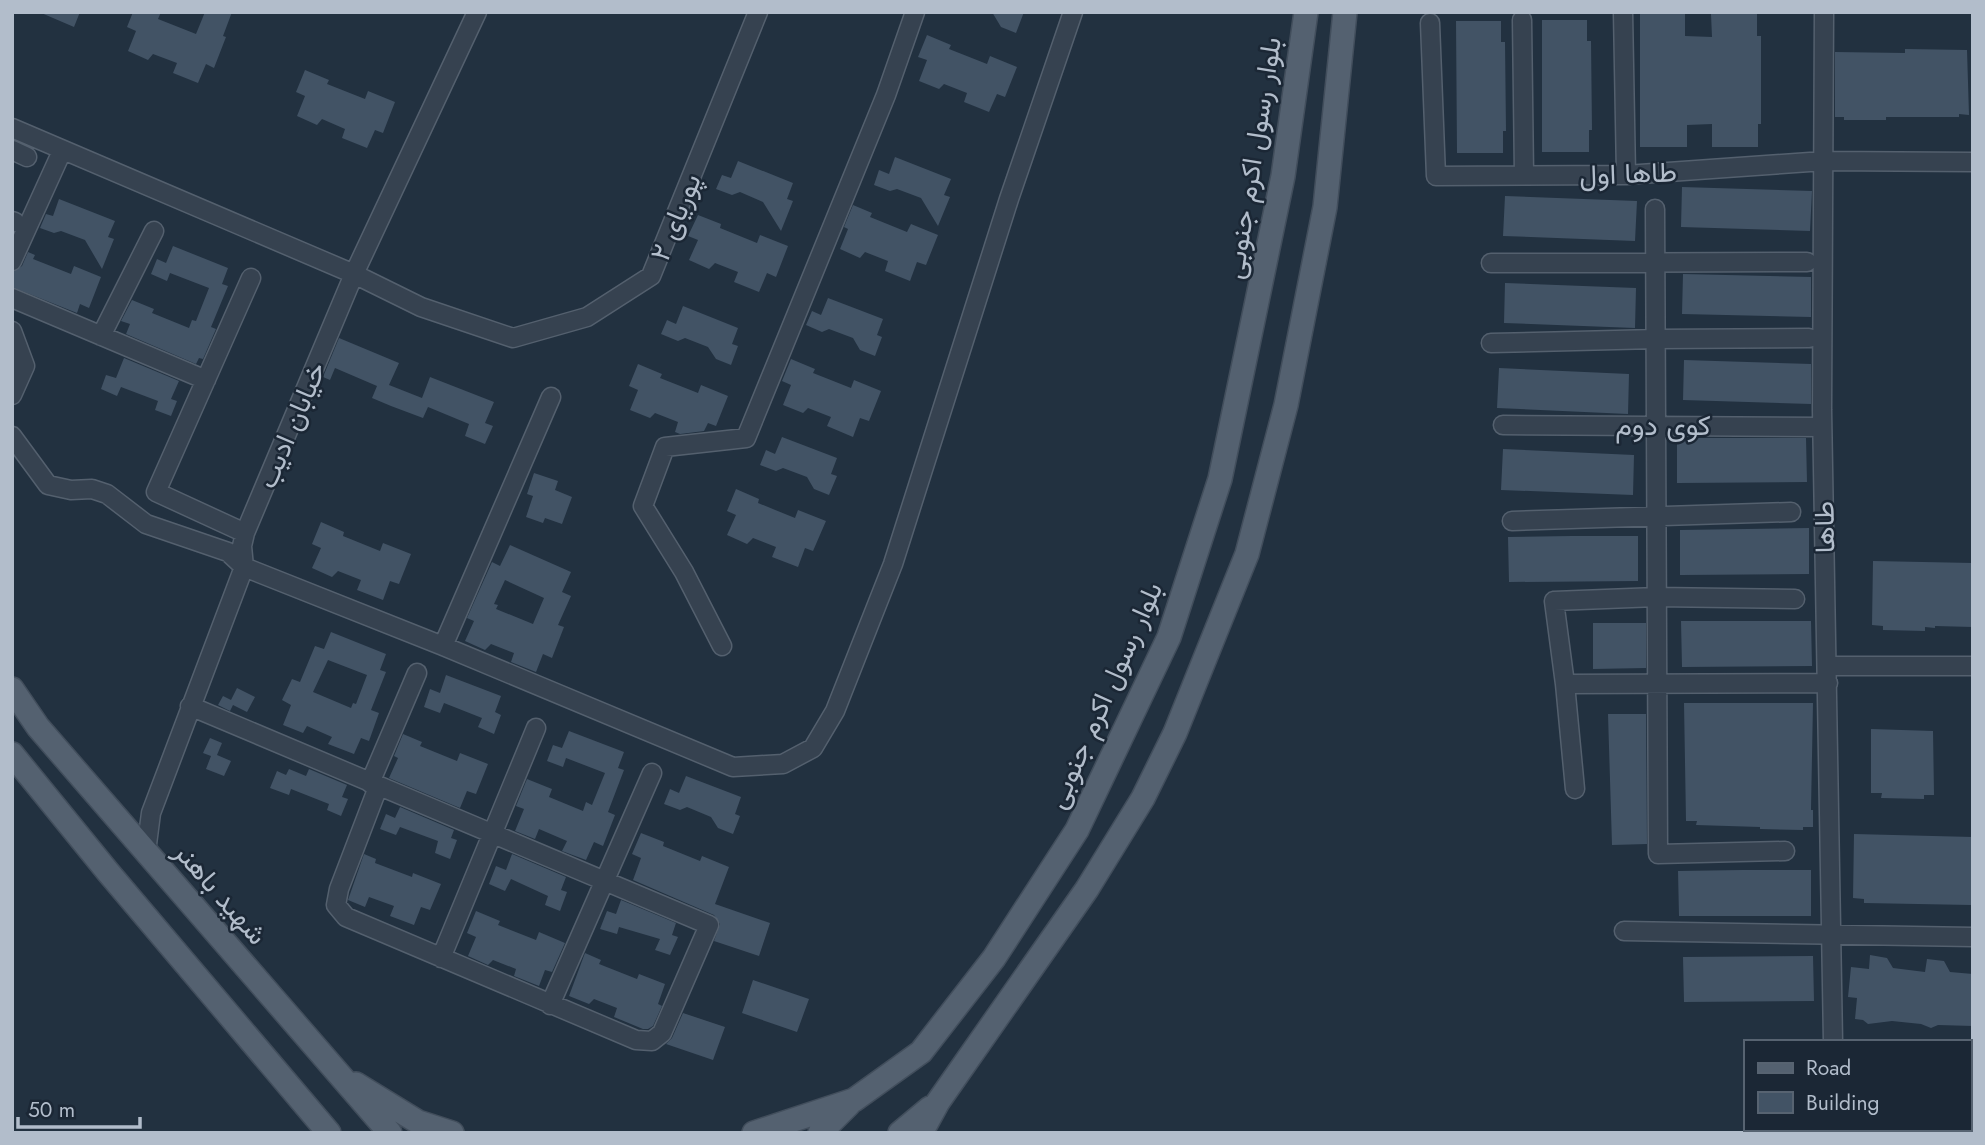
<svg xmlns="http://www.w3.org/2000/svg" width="1985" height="1145" font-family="Jost,Vazirmatn,sans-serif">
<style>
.building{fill:#425365;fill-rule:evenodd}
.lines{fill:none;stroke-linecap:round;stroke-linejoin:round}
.minor-casing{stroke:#54606e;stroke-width:21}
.major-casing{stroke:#424e5c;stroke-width:26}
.minor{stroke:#364250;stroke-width:18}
.major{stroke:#546170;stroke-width:23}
.labels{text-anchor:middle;stroke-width:5;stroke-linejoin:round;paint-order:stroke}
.street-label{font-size:28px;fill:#b2bdcb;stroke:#1b2735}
</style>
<rect width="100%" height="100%" fill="#223140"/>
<path class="building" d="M39,12H80L74,27Z
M133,12H161L158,19L196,34L205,12H232L223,36L226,37L214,68L206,64L198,83L173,73L177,63L153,54L148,60L128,51L136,31L127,27Z
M992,12H1024L1016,33L1001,27Z
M1640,14H1685V36L1712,37L1711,14H1757V36H1761V124H1758V147H1712V124L1687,125V147H1640Z
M1542,20H1587V41H1591L1592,130H1589V152H1542Z
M1456,21H1501V42H1505L1506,131H1503V153H1457Z
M927,35L951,45L949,49L987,64L990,56L1017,67L1005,97L997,94L989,112L964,102L967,93L944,84L939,89L919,81L927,60L918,57Z
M1905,49L1967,50L1969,115L1959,114V117H1886V120H1844V117H1835V52L1905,53Z
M305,70L329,80L327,84L365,99L368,91L395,102L383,133L375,130L367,148L342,138L345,129L322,119L317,125L297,116L305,96L296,92Z
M895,157L951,179L944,195L950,197L938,226L921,198L897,189L890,191L874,185L879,170L889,174Z
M738,161L793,183L787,199L793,201L781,231L763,202L740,192L732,195L716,189L722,175L731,178Z
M1682,187L1812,191L1810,231L1681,227Z
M1505,196L1637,201L1635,241L1503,236Z
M59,199L115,221L108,237L114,239L102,269L85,240L61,231L54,233L40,228L46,214L53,216Z
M853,205L872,213L870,217L907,232L911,224L938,235L926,265L917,262L910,281L885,271L888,261L865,252L860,258L840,249L848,229L844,227Z
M698,215L721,224L720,228L757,243L760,235L788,246L776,277L767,273L759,292L734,282L738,272L715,263L709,269L689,260L698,240L688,236Z
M173,246L228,268L222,284L228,286L211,327L216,329L203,359L199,358L196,364L126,334L130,324L121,321L132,300L154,309L152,313L189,328L192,320L196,321L209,288L170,273L167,281L151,274L157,259L166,263Z
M28,252L35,255L33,259L71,274L74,266L101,277L89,308L80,304L77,313L12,287V272L22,266Z
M1683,274L1811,277V317L1682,314Z
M1505,283L1636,288L1635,328L1504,323Z
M828,298L883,319L877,335L882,337L875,356L860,350L853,338L829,329L822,332L806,325L812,311L821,315Z
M683,306L738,328L732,344L738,346L731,365L716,359L708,347L685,338L678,341L661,334L667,320L676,324Z
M339,338L399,363L389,385L422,398L430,377L494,402L485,423L493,426L485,444L465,436L469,424L428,407L423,418L391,406L372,398L377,386L335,368L330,380L323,377Z
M124,358L179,381L171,399L177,401L171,416L155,410L158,401L121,387L117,396L101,389L106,375L116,378Z
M791,359L815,369L813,373L851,388L854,380L881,391L869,421L860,418L853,437L827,426L831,417L808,408L803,413L783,405L791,385L782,381Z
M1684,360L1811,364V404L1683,400Z
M638,364L662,374L660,378L698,393L701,385L728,396L716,426L708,423L704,431L680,434L675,432L678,422L655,413L650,418L630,410L638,390L629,386Z
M1499,368L1629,374L1628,414L1497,408Z
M782,437L837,458L831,474L837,476L829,495L814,489L807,477L783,468L776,471L760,465L766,450L775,454Z
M1677,438H1806L1807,482L1677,483Z
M1503,449L1634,455L1633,495L1501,490Z
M534,473L558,481L555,490L572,497L562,524L545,518L543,523L526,517L533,496L527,494Z
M736,489L759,499L758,503L795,518L798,510L826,521L813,551L805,548L798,567L772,557L776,547L753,538L747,544L727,535L736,515L727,511Z
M321,522L344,532L343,536L380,551L383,543L411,554L399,584L390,581L383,600L357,590L361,580L338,571L332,577L312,568L321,548L312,544Z
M1809,528V574L1680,575V530Z
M1572,536H1638V581L1509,582L1508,537Z
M510,545L571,572L562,592L571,596L558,625L564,627L552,658L543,654L536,672L511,662L514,653L491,644L485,650L465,641L474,621L467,618L492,562L500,566ZM505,580L544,598L533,624L496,609L498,605L494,604Z
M1873,561L1973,563V627L1935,626V628L1925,627V631L1883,630V626L1872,625Z
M1681,621H1811L1812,666L1682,667Z
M1593,623H1646V668L1593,669Z
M331,632L386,654L380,670L386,672L371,710L379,713L369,741L361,738L354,754L328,744L332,737L307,726L303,733L283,725L291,705L282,700L292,679L300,682L315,646L324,649ZM328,660L367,675L356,704L353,703L351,708L313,692Z
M446,675L501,696L495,712L501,715L494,734L478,727L482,718L444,703L440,713L424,707L430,689L440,693Z
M237,688L255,697L247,712L233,705L230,711L218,705L223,696L231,700Z
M1684,703H1813L1811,810H1813V827H1803V830L1760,829V827L1696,825L1697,821H1686Z
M1608,714H1646L1647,844L1612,845Z
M1871,729L1933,731L1934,795H1924V799L1881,798L1882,793H1871Z
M569,731L624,752L618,768L624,770L608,812L615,815L603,846L594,842L586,860L562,851L567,841L539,829L535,839L515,831L524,809L516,806L527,779L552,789L549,797L583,811L586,802L592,805L605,773L566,758L563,767L547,761L553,745L562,748Z
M403,734L422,742L420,746L457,761L460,753L488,764L476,794L467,791L460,808L389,778L398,758L394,756Z
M210,738L222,743L217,755L231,761L224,776L206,769L211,756L203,753Z
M289,769L306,776L309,769L347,785L342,797L348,799L341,816L327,810L329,804L291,789L289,795L270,788L277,771L286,775Z
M686,776L741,797L735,814L740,816L733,834L718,828L711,817L687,807L680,810L664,804L670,789L679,793Z
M400,807L454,830L451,838L457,840L450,859L435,853L438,841L400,827L396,835L380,829L386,814L395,818Z
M641,833L664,842L663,846L700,861L702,856L729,867L715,904L770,923L759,956L714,941L720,924L714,915L633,880L641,858L632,854Z
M1854,834L1973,837V902L1971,905L1864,903V899L1853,898Z
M364,854L376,859L375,863L412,877L413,873L441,884L430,910L421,907L414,925L390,916L394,906L369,897L365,907L348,900Z
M512,854L566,877L561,890L567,892L560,911L545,905L548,896L511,879L505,891L489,884L496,866L506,870Z
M1742,870H1811V916H1679L1678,871Z
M621,900L676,923L672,935L678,937L670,955L655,950L660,939L619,927L617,934L600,929L607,911L616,914Z
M476,911L500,921L498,925L536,940L539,932L565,943L552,972L545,970L539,986L514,976L516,969L493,960L488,965L468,956L476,937L467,933Z
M585,953L601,960L599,964L637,979L639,974L665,984L658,1004L662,1006L653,1026L648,1029H643L614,1017L617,1008L594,999L589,1004L569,996Z
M1870,955L1887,958L1893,968L1925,972L1927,959L1944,961L1950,972L1973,974V1026L1938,1025L1931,1028L1921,1024L1892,1021L1868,1024L1863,1020L1855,1019L1857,998L1848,997L1851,967L1869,969Z
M1813,956L1814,1001L1684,1002L1683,957Z
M753,980L809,999L797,1032L742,1013Z
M683,1013L725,1027L713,1060L666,1044L672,1038Z"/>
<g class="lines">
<g class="minor-casing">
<path id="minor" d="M1623,12L1626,175
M1824,12L1822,410L1833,1042
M1522,20L1524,175
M1430,23L1436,176L1626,175L1824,161L1973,162
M12,128L354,274L421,307L513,338L587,317L651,276L758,12
M12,150L27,157
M1655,209L1658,854L1785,851
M12,221L15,222
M12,261L62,151
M1491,263L1807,262
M12,298L206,380
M12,331L25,366
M101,336L154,231
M1491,343L1656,339L1809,338
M12,360L25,366L12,395
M1503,425L1822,427
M12,436L48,485L71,490L92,489L107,494L146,524L228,552L244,567L443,646L733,767L783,764L813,748L835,711L893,564L1009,199L1073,12
M1512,521L1791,512
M245,533L156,492L251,278
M443,646L551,397
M722,646L684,572L643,506L665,447L746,438L886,95L915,12
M1827,666H1973
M1565,684L1828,683
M190,706L709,925L662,1033L652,1041L636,1040L346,917L336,905L339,889L378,787
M370,783L417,673
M1575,789L1565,684L1554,601L1657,597L1795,599
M146,852L151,813L244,567L242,546L245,533L354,274L477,12
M1624,931L1973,937
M441,958L536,728
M550,1005L652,773
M1969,1063H1973"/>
</g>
<g class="major-casing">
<path id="major" d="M12,689L38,727L390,1133
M12,754L108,872L329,1133
M356,1084L418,1122L452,1133
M754,1133L854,1100L921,1052L994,958L1077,830L1169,637L1220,479L1283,176L1306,12
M820,1133L849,1104
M900,1133L930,1108
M921,1133L938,1102L1087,889L1143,798L1175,733L1247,554L1286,405L1325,207L1345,12"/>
</g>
<use href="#minor" class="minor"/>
<use href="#major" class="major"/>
</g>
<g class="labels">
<g class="street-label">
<text transform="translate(1252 158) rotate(-81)" y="10">بلوار رسول اکرم جنوبی</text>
<text transform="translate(1628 173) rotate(-2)" y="10">طاها اول</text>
<text transform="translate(675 217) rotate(-68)" y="10">پوریای ۲</text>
<text transform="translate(291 425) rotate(-67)" y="10">خیابان ادیب</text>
<text x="1663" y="435">کوی دوم</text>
<text transform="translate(1824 527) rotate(-91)" y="10">طاها</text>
<text transform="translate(1104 695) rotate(-66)" y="10">بلوار رسول اکرم جنوبی</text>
<text transform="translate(221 893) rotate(49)" y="10">شهید باهنر</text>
</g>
</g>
<rect width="1985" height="1145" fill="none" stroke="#b2bdcb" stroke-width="28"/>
<rect x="1744" y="1040" width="228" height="91" fill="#1b2735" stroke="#576371" stroke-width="2"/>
<rect x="1758" y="1063" width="35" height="10" fill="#546170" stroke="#576371" stroke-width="2"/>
<text x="1806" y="1075" font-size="21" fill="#b2bdcb">Road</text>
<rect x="1758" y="1092" width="35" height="21" fill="#425365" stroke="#576371" stroke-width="2"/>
<text x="1806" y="1110" font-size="21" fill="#b2bdcb">Building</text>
<path d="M18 1117v10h122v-10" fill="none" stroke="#b2bdcb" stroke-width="3.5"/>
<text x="28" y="1117" font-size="21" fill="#b2bdcb" stroke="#1b2735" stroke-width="5" paint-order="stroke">50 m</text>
</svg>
